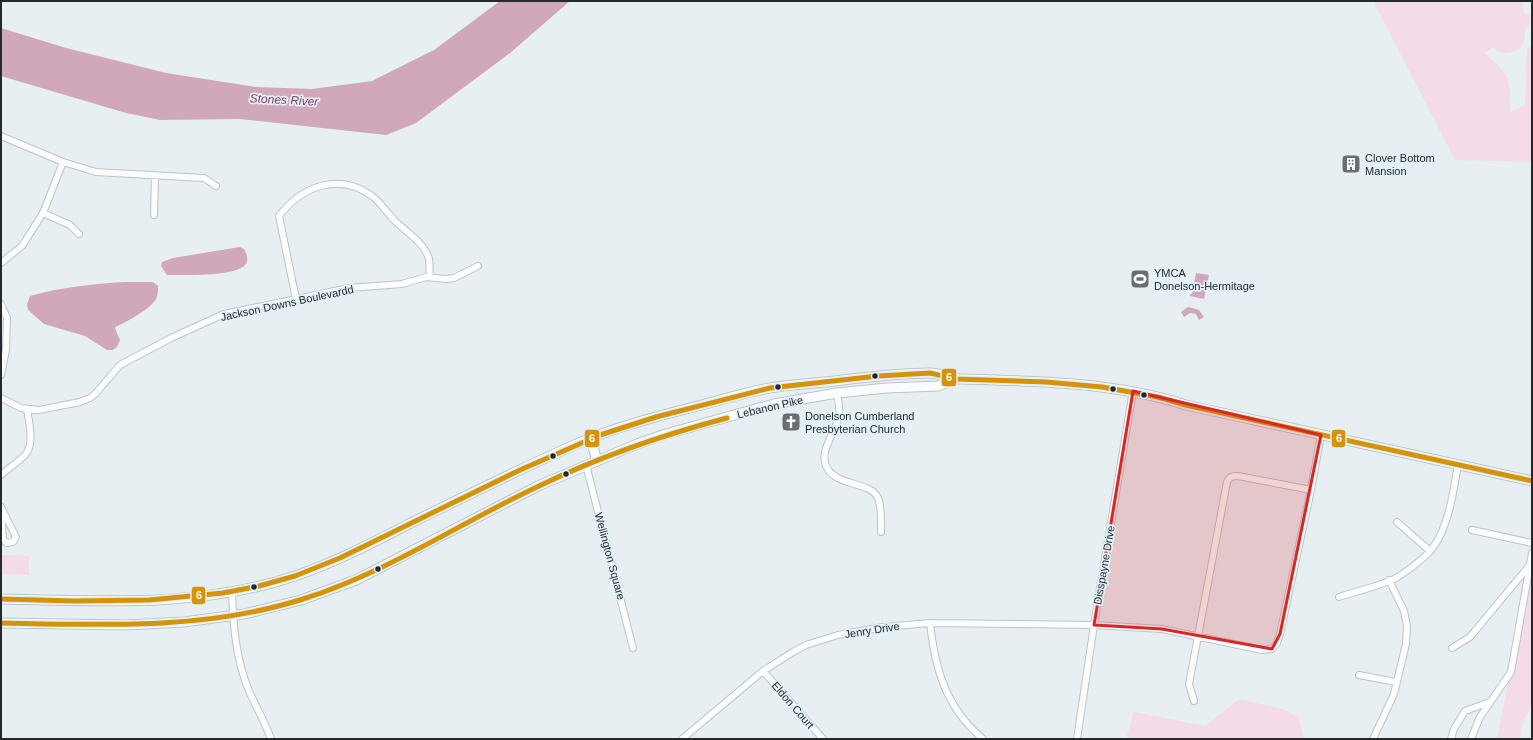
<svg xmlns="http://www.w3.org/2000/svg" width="1533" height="740" font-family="Helvetica,sans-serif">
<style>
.green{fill:#f3dbe7}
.water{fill:#d0a8ba}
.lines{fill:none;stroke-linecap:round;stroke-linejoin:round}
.street-casing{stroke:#bdc4c6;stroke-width:8}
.primary-casing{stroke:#bdc4c6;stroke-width:11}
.street{stroke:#fbfdfd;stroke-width:6}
.primary{stroke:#fbfdfd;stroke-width:9}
.bus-1-casing{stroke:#e2f1f8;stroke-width:8}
.bus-1{stroke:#d79307;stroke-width:5}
.marked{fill:#d62828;fill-opacity:0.2;stroke:#d62828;stroke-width:3;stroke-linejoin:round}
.bus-dot{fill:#242a2c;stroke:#e2f1f8;stroke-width:1.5}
.labels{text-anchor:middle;stroke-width:3.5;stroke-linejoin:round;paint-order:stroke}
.poi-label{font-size:11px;fill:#242a2c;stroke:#e2f1f8;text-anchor:start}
.street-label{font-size:11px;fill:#242a2c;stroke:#e2f1f8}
.water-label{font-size:12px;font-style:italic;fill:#83385b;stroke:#e2f1f8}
.line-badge{stroke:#e2f1f8;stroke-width:1.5}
.badge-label{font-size:11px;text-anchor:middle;font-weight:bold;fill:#fff}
</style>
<rect width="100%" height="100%" fill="#e7eff3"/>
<path class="green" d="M1373,1H1522L1524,13L1532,15L1531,23L1525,29V38L1520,49C1508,54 1503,56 1493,47L1484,53C1499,67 1509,71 1510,93C1511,99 1509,106 1510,112L1525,105L1527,49L1532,43V162L1455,160Z
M1,555L29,556V575L1,574Z
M1527,583L1532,586V704L1521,727L1520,739H1497Z
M1239,699L1282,709L1299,717L1304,739H1126L1134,712L1205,726Z"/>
<path class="water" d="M500,1H570L510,53L416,123L386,135L240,119L160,120L126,113L1,76V28L66,48L166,73L256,87L312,89L372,81L434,50Z
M240,247L244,249C246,253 249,259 246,264C237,277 182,275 167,275L161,266L162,262L173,258Z
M1196,273L1209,275L1204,299L1190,296V294H1192Z
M125,282H153L158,286C158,290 158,296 156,299C152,308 125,323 115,327L116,331L120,340L117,347L113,350H107L85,336L44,324L28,310L27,304L30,296C61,287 93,284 125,282Z
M1188,307L1199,310L1204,317L1199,320L1196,314L1190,313L1184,317L1181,312Z"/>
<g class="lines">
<g class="street-casing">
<path id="street" d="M1,136L63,162L96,172L204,178L216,186
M43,213L70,225L79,234
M154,215L155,176
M1,263L22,246L43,213L63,162
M296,299L279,216C302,186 339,172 372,196C381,203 387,213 395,221C406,232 424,242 429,259C430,264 429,271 430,277
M1,304L7,318L6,350L1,375
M837,393C838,400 840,408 839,414C837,432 819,449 826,466C835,487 871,481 878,498C882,508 881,521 881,532
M1,398L21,408L39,410L80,402L90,398L95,394L120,365L171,338L224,314L349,288L402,284L426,277L446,279L454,278L478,266
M586,465L633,648
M1,475C9,468 18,462 25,455C35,444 29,423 27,409
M1,507L16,537L13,542L7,543L3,540L1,508
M1397,522L1430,551
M1472,530L1532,543
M232,591C233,626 236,659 249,691C256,707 265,722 271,739
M1339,597C1357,591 1377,587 1394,579C1404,574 1429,555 1434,546C1449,525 1454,489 1458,464
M930,623C935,669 946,708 983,739
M1452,648L1470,637L1529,566
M763,671L823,739
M1359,675L1396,682
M1194,701L1189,684L1227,482C1230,476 1233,476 1238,476L1311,490
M682,739L763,671L793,652L806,645L838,635L883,627L930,623L1094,625L1162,629L1262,650L1272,649L1277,643L1280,634L1311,490L1321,435
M1077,739L1094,625L1133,391
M1373,739L1394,694L1406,644L1407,626L1404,611L1389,580
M1451,739L1454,729L1465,711L1490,702
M1471,739L1480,717L1511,672L1532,553"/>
</g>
<g class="primary-casing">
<path id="primary" d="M590,438L597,460
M1,599C99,601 200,608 295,576C336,562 374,542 413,522C470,494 527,465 586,440C622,425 661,415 698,406C722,400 746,392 770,388C788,385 807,384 825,382C860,378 895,373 930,373C941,373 950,379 960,379C1036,381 1113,382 1186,405L1532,481
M1,623L126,625L184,622L244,614L301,600L356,580L538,486L637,444L666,434L774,404L837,393L887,388L938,386L955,379"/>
</g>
<use href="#street" class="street"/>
<use href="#primary" class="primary"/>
<g class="bus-1-casing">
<path id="bus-1" d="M1,599L75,601L149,600L223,593L259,586L295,576L340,558L520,470L600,435L656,417L770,388L878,376L930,373L956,379L1046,382L1102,387L1158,397L1186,405L1532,481
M1,623C102,625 206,630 303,599C386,573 460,523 539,486C599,457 662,435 727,418"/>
</g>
<use href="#bus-1" class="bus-1"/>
</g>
<path class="marked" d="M1133,391L1321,435L1280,634L1272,649L1162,629L1094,625Z"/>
<defs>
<g id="building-square" transform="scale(1)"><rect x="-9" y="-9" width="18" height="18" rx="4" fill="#686f72" stroke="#e2f1f8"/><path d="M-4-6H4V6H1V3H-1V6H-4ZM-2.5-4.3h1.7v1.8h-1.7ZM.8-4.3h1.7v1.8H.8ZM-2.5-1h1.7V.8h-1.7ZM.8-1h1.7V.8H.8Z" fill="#fff"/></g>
<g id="stadium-square" transform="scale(1)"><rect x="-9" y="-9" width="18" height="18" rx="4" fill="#686f72" stroke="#e2f1f8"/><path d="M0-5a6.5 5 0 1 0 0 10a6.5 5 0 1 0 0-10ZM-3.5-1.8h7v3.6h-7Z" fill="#fff"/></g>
<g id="church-square" transform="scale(1)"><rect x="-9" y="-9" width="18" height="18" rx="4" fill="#686f72" stroke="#e2f1f8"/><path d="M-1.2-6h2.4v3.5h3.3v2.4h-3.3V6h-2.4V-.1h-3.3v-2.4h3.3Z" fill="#fff"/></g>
</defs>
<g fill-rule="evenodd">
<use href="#building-square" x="1351" y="164"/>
<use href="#stadium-square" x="1140" y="279"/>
<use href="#church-square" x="791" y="422"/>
</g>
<g class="bus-dot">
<circle cx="875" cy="376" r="3.5"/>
<circle cx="778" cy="387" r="3.5"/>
<circle cx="1113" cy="389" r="3.5"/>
<circle cx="1144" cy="395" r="3.5"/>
<circle cx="553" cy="456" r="3.5"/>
<circle cx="566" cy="474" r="3.5"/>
<circle cx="378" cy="569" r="3.5"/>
<circle cx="254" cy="587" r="3.5"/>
</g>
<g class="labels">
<g class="poi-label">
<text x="1365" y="162">Clover Bottom<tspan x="1365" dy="13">Mansion</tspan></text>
<text x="1154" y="277">YMCA<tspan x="1154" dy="13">Donelson-Hermitage</tspan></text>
<text x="805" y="420">Donelson Cumberland<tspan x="805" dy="13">Presbyterian Church</tspan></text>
</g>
<g class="street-label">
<text transform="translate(287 303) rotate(-12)" y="4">Jackson Downs Boulevardd</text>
<text transform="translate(770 407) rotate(-13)" y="4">Lebanon Pike</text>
<text transform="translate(610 556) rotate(75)" y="4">Wellington Square</text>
<text transform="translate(1104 565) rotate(-80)" y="4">Disspayne Drive</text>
<text transform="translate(872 630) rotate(-9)" y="4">Jenry Drive</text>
<text transform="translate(793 705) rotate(49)" y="4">Eldon Court</text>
</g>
<g class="water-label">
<text transform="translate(284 100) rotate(3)" y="4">Stones River</text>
</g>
</g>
<g class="line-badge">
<rect x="941" y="368" width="16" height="19" rx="4" fill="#d79307"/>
<rect x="1331" y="429" width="15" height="19" rx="4" fill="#d79307"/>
<rect x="584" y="429" width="16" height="19" rx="4" fill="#d79307"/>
<rect x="191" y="586" width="15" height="19" rx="4" fill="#d79307"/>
</g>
<g class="badge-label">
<text x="949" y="381">6</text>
<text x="1339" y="442">6</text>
<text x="592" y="442">6</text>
<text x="199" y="599">6</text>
</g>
<rect width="1533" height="740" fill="none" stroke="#242a2c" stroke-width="4"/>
</svg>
